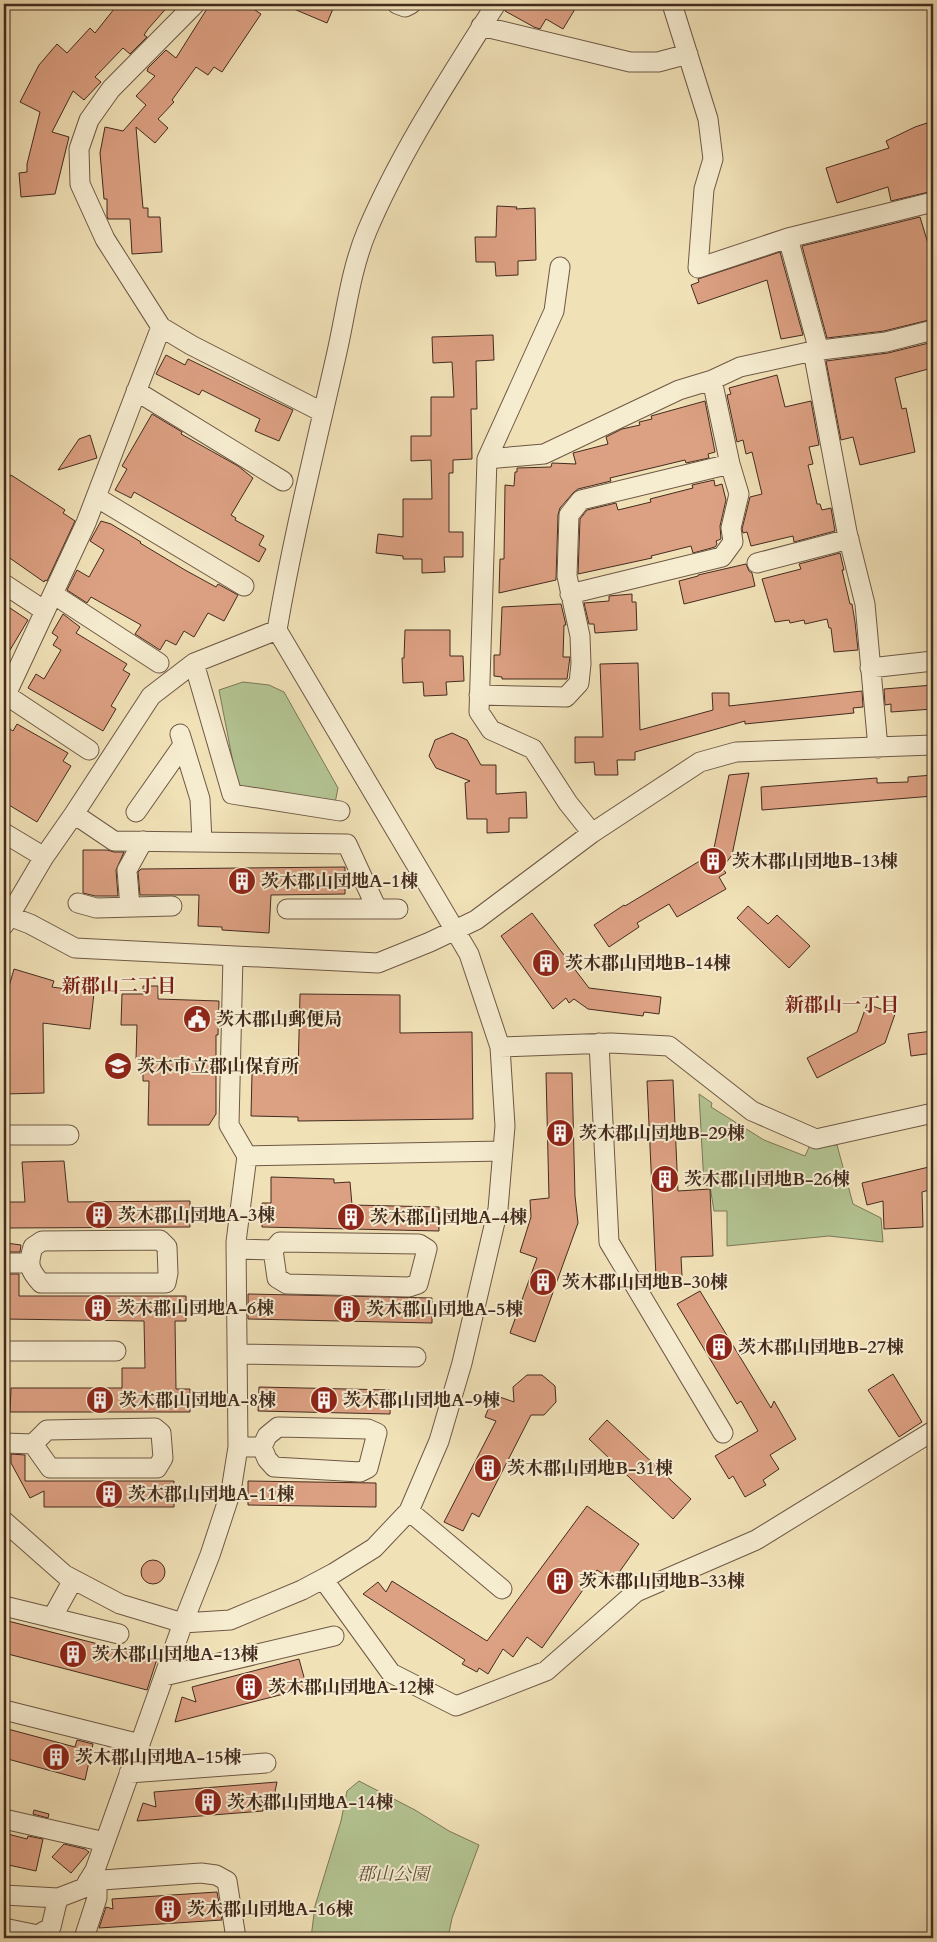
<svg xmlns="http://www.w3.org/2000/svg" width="937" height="1942" font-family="Cardo,'Noto Serif JP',serif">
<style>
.green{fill:#b4c493;stroke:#7c7859}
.building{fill:#dca082;stroke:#432b1f}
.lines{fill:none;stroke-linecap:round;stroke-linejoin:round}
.minor-casing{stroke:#6e5845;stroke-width:21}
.minor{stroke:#f6ecd0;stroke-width:19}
.labels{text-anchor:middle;stroke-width:4;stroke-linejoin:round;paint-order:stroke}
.poi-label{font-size:18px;font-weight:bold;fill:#432b1f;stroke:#f6ecd0;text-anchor:start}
.park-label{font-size:18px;font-style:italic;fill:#5f513c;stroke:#f6ecd0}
.neighbourhood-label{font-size:19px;font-weight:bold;fill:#7a1f14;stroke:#f6ecd0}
</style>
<rect width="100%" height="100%" fill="#f1e1b7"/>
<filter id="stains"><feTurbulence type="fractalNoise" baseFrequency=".004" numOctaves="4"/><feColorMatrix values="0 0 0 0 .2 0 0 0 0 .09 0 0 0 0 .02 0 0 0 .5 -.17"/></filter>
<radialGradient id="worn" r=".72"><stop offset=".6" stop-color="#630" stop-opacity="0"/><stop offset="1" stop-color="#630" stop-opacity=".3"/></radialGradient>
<path class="green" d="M243,682L269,685L284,692L338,788L335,803L238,788L219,690Z
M699,1094L712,1103L711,1107L764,1140L805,1156L811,1143L837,1145L853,1204L881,1218L883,1242L829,1236L727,1246V1211H714L710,1186L704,1185Z
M359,1781L415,1810L449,1831L479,1845L452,1918L448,1938H311L315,1906L341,1821L347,1791Z"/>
<path class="building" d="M118,4H170L148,29L144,35L147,37L130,54L123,48L95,77L101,82L84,100L73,91L52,132L69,137L55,194L21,197L19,173L27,172V164L40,112L20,102L39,65L57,44L67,53L90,28L95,33Z
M210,4H246L261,14L222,72L214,67L208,75L196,67L172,100L174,102L158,119L168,128L155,143L136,127L143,208H148V217H160L162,252L132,254L130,219H108L107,216V199H104L100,153L105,127L123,131L146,105L136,96L155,76L147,71L148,68L166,50L176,58Z
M282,4H335L327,23Z
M507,4H578L563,29L546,19L540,29L534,27L505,11Z
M933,121V191L891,201L888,187L837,203L826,168L889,148L886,141L915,127Z
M497,206L517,207L516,209L535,208L536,260L518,261V275L496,276L495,262H476L475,237H496Z
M920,217L933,260V319L884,331L827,338L802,246Z
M780,252L803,335L781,339L767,280L698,304L691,285L699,282L698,279Z
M493,335L494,360L476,361L477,409H471L472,459L453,460V473H449V532H463V557H444L445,572L422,573V559H403V556L376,553L378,534L403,537V499H432L431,460L411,461V436H431V397H454L452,362L433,363L432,337Z
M933,342V354H928L932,368L895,378L902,409L906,408L915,452L860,465L853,437L841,440L826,361L888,353Z
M166,355L185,365L188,359L293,410L279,441L255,431L260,419L202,390L199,395L156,374Z
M777,375L785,407L811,401L819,445L809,447L813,464L808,465L810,473L817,504H820L822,510L831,508L835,531L794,542L793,536L751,546L747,532L743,533L742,529L750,497L762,494L752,452L746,454L743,440L737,442L727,395L731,394L729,388Z
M705,401L715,452L708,454L709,458L686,463L685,460L610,478L611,481L578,489L573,493L560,508L558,515L556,580L499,593L500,559H504L505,485L514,486L515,472H517V468L551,467L552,463L576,464L573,453L608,444L606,437L622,429L640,425L639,422L652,419L651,416Z
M152,414L182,432L181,434L238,466L253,478L231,515L236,518L235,520L264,536L259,545L266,549L259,562L134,492L131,498L115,490L127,469L122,466Z
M90,435L97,458L58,470L79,439Z
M11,475L56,504L65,510L63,513L75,521L47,581L45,580L44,582L4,554V486Z
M714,480L715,486L722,484L726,500L720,526L721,539L716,541L717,544L715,547L693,553L691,546L651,556L652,558L578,574L580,519L587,510L616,503L618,510L651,502L650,499L693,488L692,485Z
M101,521L111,524L141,542L140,543L185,570L216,587L218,584L238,595L224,621L208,613L194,637L184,631L176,645L166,640L160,650L135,634L141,625L91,597L87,603L67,590L77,570L89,577L104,550L90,541Z
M840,553L844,570H842L850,604H852L855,622L858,650L834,652L831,628H829L827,619L805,624L804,620L790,623L789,620L775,622L762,579L801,569L799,564Z
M746,564L749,571L752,573L755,586L684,604L679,581L698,576V575Z
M632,594V602H636L637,630L595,633L594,624H589L584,603L609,601V596Z
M4,604L28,620L4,660Z
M561,604L566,625H564L563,657H570L567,679H502V677L494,676V655H500L502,607Z
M63,614L80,627L76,633L127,664L123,670L130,674L111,706L116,709L103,731L28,688L36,674L44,679L61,650L53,645L58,637L52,633Z
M405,630H450V656H463L464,681L446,682L447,695L424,696L423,682L403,683L402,658H404Z
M638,663L640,730L713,710L712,693H729V706L862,691L863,707L853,708L854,713L745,724V721L635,752V760H617L618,775H595L594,762L575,763V737H603L600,664Z
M933,685V709L891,712V704L885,705L884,689Z
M17,724L68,753L63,761L71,766L37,822L4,802V725L13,731Z
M452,733L467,740L481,765H496V794L526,792L527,818H509V832L487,833V819H467L465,783L470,781L436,768L429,756L435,740Z
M749,773L732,855L722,868L726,873L719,877L726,889L677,917L669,904L637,923L639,927L609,947L594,925L624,905L625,906L713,853L729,775Z
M933,775V796L762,810L761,787L877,778V783L908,782V777Z
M83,850H107L114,852H124L116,870L118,896H95L83,893Z
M345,867V894L271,895L269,933L222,930V927L198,926L199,895H140L138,872L141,869Z
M748,906L768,924L777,915L810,946L789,968L737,918Z
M532,913L589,988L661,997L659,1014L644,1012L643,1016L588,1009L574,999L569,1003L566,998L553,1009L501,936Z
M14,969L54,981L52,987L94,993L90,1029L43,1023L44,1093L4,1094V1004Z
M143,986H158V999L219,1001L218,1035H216V1114L209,1125H148L149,1081H143V1059H136L137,1025H121L122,994H143Z
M300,994L400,995V1033L472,1032L473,1119L298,1121V1117L251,1116L252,1073L298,1074Z
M867,1004L895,1014L885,1043L817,1078L807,1058L857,1032Z
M933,1031V1053L911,1056L908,1034Z
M546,1073H572L575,1196L578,1223L535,1342L510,1333L537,1258L520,1252L531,1217L530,1200L549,1198Z
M673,1080L678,1191L710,1189L713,1256L681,1257L682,1276L656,1277L647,1081Z
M64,1161L68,1202L190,1201V1227L9,1228V1202H25L22,1162Z
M933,1166V1189L922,1192L923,1227L884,1229L883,1201L867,1205L862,1183Z
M271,1177L334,1179V1183L350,1182L352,1205L439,1207V1231L262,1227V1203H271Z
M6,1243L21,1245L20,1252H5Z
M5,1274H19V1296H186V1321H175L176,1389H190V1412H10L11,1388H122V1368H145L144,1321L4,1319Z
M700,1291L771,1408L774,1401L796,1439L770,1455L779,1469L763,1480L766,1485L745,1497L733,1476L729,1479L715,1456L758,1431L741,1401L737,1404L677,1304Z
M248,1294L432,1298V1323L248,1319Z
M893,1374L922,1422L899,1437L868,1390Z
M527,1375H542L555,1386L556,1402L544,1415H531L479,1517L472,1513L463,1531L444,1522L496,1421L485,1417L494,1395L514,1402L513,1387Z
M259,1387L391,1390L390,1414L258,1411Z
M607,1420L691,1499L673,1519L589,1439Z
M11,1454L25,1455V1481H174V1507H44V1491L30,1498L11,1463Z
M248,1481L376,1483V1507L248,1505Z
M587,1506L639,1544L613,1581L597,1570L542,1648L527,1637L513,1657L503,1649L488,1674L479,1668L477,1672L462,1664L465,1660L363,1594L378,1582L386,1592L392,1581L487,1641Z
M141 1572a12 12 0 1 1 24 0a12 12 0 1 1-24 0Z
M4,1620L157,1659L147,1690L4,1653Z
M299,1659L307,1688L175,1722L182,1697L196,1702L192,1687Z
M4,1728L75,1747L77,1740L93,1744L85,1780L4,1758Z
M277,1782L273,1801L262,1798L263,1811L137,1821L143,1803L156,1807L154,1792Z
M34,1810L49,1814L48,1818L33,1814Z
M4,1833L27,1839L28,1836L43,1839L36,1871L4,1864Z
M64,1844L85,1849L89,1852L71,1873L52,1857Z
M217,1892L222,1920L99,1928L106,1907L113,1909L112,1899Z"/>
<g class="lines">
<g class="minor-casing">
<path id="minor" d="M195,4L111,89L89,120L79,149L80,184L105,239L161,327L191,345L322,412
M397,4L405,7L411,4
M672,4L708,119L713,159L704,189L698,268L788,238L933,202
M481,26L630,62H658L688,54
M788,238L819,351
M813,351L847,532L865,604L878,748
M136,391L283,481
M487,459L554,311L560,267
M96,497L244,586
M757,563L849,539
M4,584L45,611
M53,594L159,663
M570,594L722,557L733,542L731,528L739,494L730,464L712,380
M194,663L232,794L340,811
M870,668L933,661
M6,695L89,750
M479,695L566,697L579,683L581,664L580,636L567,576L569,515L581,500L730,464
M4,699L86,523L161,327
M180,734L200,799L202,842
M136,812L183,745
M74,814L114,841L347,844L377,909
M4,833L44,857
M592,833L568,803L533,749L491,730L479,712L487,459L544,454L679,390L712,380L740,367L813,351L886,342L933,330
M78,903L96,908L172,906
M130,907L127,870L143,841
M287,909H398
M9,916L30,924L75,948L378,963L430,942L476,920L592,833L700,762L736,752L933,745
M4,925L44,857L74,814L151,696L194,663L277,630
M233,956L229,1125L247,1156
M599,1043L609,1242L723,1433
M500,1047L611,1043L669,1046L752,1111L816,1139L933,1113
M4,1135H69
M160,1240L167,1247L168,1273L166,1283H41C28,1269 28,1264 33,1247L42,1241Z
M236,1249L273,1250L280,1242L419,1244L427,1249L418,1284L409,1287L287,1284L277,1278L273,1250
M4,1263H29
M4,1351H116
M237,1354L416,1357
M4,1443L33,1444L47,1430L155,1428L161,1433L163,1458L157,1468H50L33,1444
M238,1447H262L267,1436L278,1427L368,1429L377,1433L368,1468L360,1472L274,1467L267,1459L262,1447
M409,1511L502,1589
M4,1521L65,1575L120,1604L183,1623L230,1620L302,1590L334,1573L374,1548L409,1511L439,1441L462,1363L498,1209L505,1126L500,1047L469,954L277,630C293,536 316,445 337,352C346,312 351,269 367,231C401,151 450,77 496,4
M323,1579L391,1673L456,1706L546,1671L636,1592L756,1540L933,1431
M4,1606L119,1634
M52,1618L73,1580
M164,1676L334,1636
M4,1710L140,1744
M129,1773L266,1763
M4,1819L105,1842
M88,1881L201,1873L216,1875L227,1881L236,1938
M4,1895L58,1898L84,1888L95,1870L183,1623L210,1555L231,1491L238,1447L236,1242L247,1156L503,1151
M4,1928L38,1935L51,1927L58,1898
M84,1938L97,1898V1880"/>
</g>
<use href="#minor" class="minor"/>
</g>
<defs>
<g id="building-disc" transform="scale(1.4375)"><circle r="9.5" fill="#8f2418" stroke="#f6ecd0"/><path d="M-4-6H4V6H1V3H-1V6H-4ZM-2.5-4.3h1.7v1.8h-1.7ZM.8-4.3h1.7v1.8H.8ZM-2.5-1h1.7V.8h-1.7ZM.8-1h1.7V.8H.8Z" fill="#fff"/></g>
<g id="civic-disc" transform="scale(1.4375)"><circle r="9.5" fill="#8f2418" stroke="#f6ecd0"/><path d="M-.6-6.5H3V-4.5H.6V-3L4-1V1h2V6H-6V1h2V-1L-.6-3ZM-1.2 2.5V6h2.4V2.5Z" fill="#fff"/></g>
<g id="school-disc" transform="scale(1.4375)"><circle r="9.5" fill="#8f2418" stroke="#f6ecd0"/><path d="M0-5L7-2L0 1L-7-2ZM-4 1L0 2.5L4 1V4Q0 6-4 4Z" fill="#fff"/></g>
</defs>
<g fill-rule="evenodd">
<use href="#building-disc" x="713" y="861"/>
<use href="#building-disc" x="242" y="881"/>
<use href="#building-disc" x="546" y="963"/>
<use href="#civic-disc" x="197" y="1019"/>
<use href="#school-disc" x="118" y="1066"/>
<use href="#building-disc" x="560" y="1133"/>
<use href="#building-disc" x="665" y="1179"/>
<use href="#building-disc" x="99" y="1215"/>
<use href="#building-disc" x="351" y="1217"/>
<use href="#building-disc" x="543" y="1282"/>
<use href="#building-disc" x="98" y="1308"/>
<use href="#building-disc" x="347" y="1309"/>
<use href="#building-disc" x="719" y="1347"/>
<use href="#building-disc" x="100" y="1400"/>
<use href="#building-disc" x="324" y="1400"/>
<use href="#building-disc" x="488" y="1468"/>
<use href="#building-disc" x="109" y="1494"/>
<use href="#building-disc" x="560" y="1581"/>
<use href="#building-disc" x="73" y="1654"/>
<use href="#building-disc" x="249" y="1687"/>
<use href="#building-disc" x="56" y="1757"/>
<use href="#building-disc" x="208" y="1802"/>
<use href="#building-disc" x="168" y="1909"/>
</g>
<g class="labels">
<g class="poi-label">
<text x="732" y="867">茨木郡山団地B-13棟</text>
<text x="261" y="887">茨木郡山団地A-1棟</text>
<text x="565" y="969">茨木郡山団地B-14棟</text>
<text x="216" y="1025">茨木郡山郵便局</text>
<text x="137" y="1072">茨木市立郡山保育所</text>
<text x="579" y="1139">茨木郡山団地B-29棟</text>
<text x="684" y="1185">茨木郡山団地B-26棟</text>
<text x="118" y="1221">茨木郡山団地A-3棟</text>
<text x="370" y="1223">茨木郡山団地A-4棟</text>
<text x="562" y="1288">茨木郡山団地B-30棟</text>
<text x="117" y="1314">茨木郡山団地A-6棟</text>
<text x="366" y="1315">茨木郡山団地A-5棟</text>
<text x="738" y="1353">茨木郡山団地B-27棟</text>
<text x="119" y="1406">茨木郡山団地A-8棟</text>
<text x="343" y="1406">茨木郡山団地A-9棟</text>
<text x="507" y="1474">茨木郡山団地B-31棟</text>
<text x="128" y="1500">茨木郡山団地A-11棟</text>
<text x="579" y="1587">茨木郡山団地B-33棟</text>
<text x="92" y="1660">茨木郡山団地A-13棟</text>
<text x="268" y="1693">茨木郡山団地A-12棟</text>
<text x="75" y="1763">茨木郡山団地A-15棟</text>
<text x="227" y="1808">茨木郡山団地A-14棟</text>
<text x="187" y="1915">茨木郡山団地A-16棟</text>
</g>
<g class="park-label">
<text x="393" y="1880">郡山公園</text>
</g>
<g class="neighbourhood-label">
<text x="119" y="992">新郡山二丁目</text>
<text x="842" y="1011">新郡山一丁目</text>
</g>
</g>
<rect width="937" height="1942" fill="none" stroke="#f1e1b7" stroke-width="20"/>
<rect x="5" y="5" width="927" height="1932" fill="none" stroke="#432b1f" stroke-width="2.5"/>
<rect x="10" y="10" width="917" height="1922" fill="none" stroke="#432b1f"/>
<rect width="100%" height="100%" filter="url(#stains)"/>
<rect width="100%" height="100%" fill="url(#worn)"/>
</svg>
